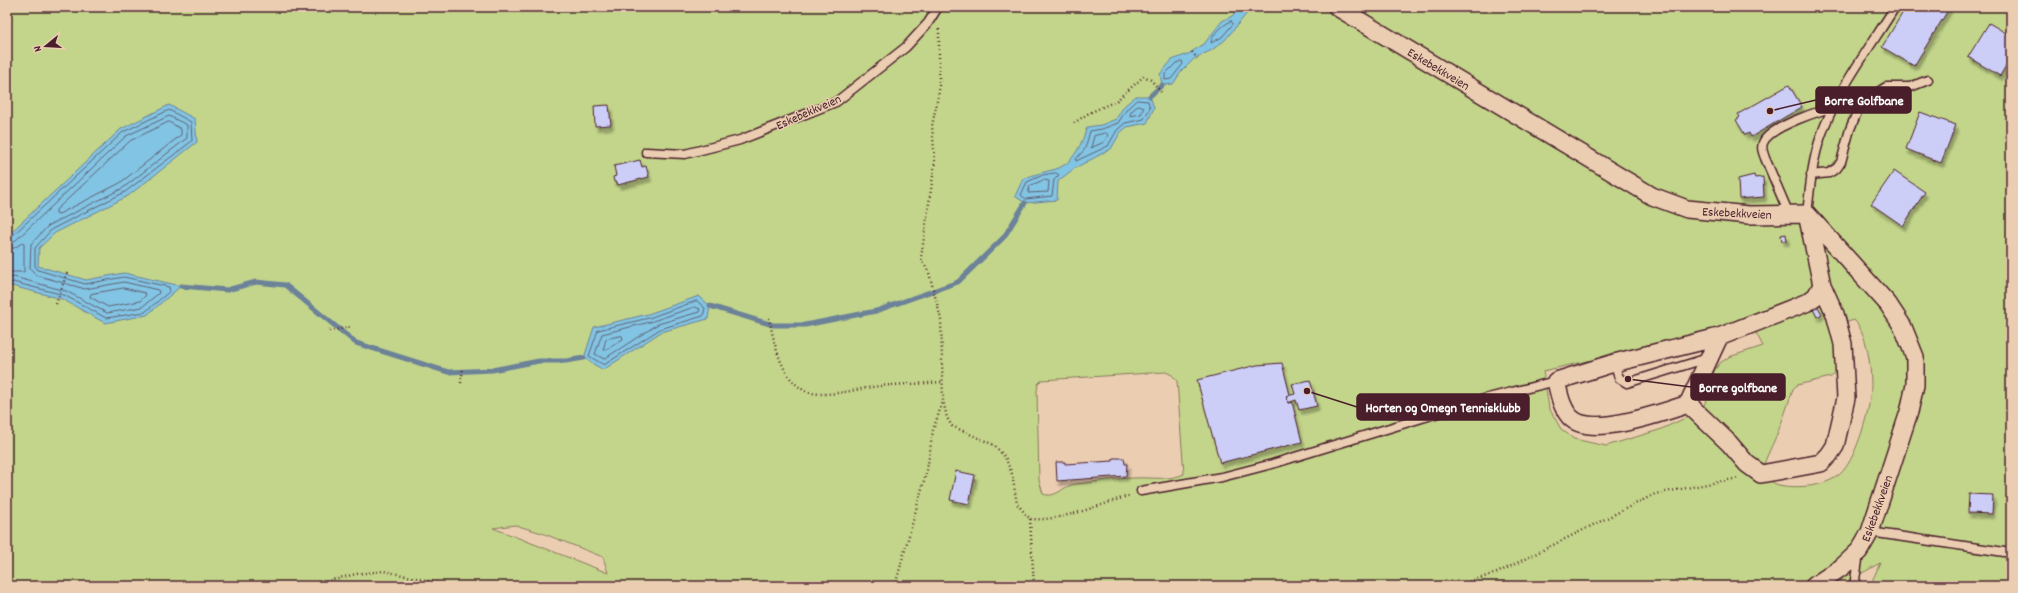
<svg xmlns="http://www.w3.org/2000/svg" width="2018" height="593" font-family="Dekko,sans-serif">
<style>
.green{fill:#c3d58a;stroke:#867a5a;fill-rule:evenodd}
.water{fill:#82c4e3;stroke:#6c8299}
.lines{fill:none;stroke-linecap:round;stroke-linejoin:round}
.shore{stroke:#606175;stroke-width:1}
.stream{stroke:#6c8299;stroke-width:5}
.building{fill:#cccef7;stroke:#4a1f2b;filter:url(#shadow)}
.lane-casing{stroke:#4a1f2b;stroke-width:11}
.street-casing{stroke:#4a1f2b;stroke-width:20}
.path{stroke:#4a1f2b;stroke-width:2.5;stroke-dasharray:1 3;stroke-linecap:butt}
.lane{stroke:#ebceb2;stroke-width:8}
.street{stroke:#ebceb2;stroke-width:17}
.labels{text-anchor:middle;stroke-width:3;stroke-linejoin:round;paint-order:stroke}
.street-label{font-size:13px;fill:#4a1f2b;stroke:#ebceb2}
.leader{fill:none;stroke:#4a1f2b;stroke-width:1.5}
.callout-dot{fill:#4a1f2b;stroke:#ebceb2;stroke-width:1.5}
.callout{fill:#4a1f2b;stroke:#4a1f2b;stroke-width:1.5}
.callout-label{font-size:14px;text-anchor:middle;font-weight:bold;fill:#fff}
</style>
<defs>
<filter id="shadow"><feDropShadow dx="2.5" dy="4.5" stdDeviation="1" flood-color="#0004"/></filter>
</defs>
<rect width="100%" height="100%" fill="#ebceb2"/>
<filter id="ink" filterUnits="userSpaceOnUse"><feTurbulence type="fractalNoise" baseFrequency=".025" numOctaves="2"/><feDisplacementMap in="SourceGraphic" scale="8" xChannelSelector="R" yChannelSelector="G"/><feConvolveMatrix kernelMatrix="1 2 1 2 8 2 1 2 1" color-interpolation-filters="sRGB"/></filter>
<g filter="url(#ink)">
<path class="green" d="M7,7H2011V586H1870L1880,563L1839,586H7ZM1749,320L1763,346L1729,357L1720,363L1714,371L1713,387L1701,411L1659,430L1606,446L1574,439L1561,429L1549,408L1543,371L1646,348ZM1854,320C1869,334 1873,379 1870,399C1867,418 1855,461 1840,474C1826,486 1803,488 1785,486C1774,485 1767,481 1765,469C1763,463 1767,457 1769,452C1779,431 1786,411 1793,389L1797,385L1831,377C1846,366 1840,340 1841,324ZM1166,372L1172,375L1177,381L1184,474C1168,481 1153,477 1135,478C1116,478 1096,482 1076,484C1063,485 1057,499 1043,494L1039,480L1037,391L1038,384L1042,380ZM515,525L542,533L603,557L608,573L493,528Z"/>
<path class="water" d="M1239,7H1246L1248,12L1225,40L1212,50L1195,58L1181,72L1173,84L1162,85L1160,74L1172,60L1188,54L1204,44L1222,21L1232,16Z
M1136,96H1150L1154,108L1147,123L1127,127L1120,133L1111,149L1075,168L1058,181L1057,200L1025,203L1015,196L1023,179C1034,174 1045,172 1056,169C1074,163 1082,143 1087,127L1101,125L1116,119L1124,106Z
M169,105L195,119L197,142L128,196L55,233L39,248L38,266L86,280L124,273L181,286L147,315L105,323L62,299L12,286L7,288V236L121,129Z
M699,296L710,306L708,319L661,332L603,370L584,358L594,327L648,314Z"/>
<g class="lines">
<path class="shore" d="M1231,21L1233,24L1222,37L1211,43C1211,35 1223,25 1231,21Z
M1182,61L1183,64L1171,79L1165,80V74L1175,64Z
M1137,100L1148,101L1150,108L1144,119L1125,123L1117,130L1108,146L1076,161V159L1085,149L1090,131L1102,129L1118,123L1127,109Z
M1139,105L1144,107L1141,114L1130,116L1131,112Z
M169,122L181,129V135L120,183L59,214L56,213V210L130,141Z
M1106,133L1108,135L1104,142L1091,148L1094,136Z
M1056,173L1059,175L1054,180L1052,196L1026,199L1021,195L1027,182L1043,175Z
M1044,180L1049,181L1048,192L1028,193L1030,186Z
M7,238L11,237L123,132L169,110L191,122L192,141L125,192L52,229L35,248V266L38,270L85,284L124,277L169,287L170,291L145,312L106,318L64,295L13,282L7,284
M7,243L15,241L126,136L169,116L187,125V138L123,188L48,226L31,244L30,268L36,275L85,289L124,282L158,290L159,293L142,307L107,313L66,291L14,277L7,279
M7,249L14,248L22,243L24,244V272H7
M124,288L145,293L146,295L140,301L108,307L90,297L91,294Z
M697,301L705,308L703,316L660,329L604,365L589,356L598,330L649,318Z
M695,307L700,309L699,312L658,324L604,359L595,354L602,334L650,322Z
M622,336L623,339L606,350H603L606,339Z"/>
<path class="stream" d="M1150,96L1162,85
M181,286L227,290L256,282L285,285L356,343L448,372L492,370L539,361H566L584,358
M710,306L773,325H805L876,311L958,282L1004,237L1025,203"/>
</g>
<path class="building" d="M1906,7H1950L1914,66L1882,47Z
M1989,23L2011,36V57L2000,76L1968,57Z
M1789,85L1802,107L1751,137L1749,133L1745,135L1736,120L1740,117L1738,114Z
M609,105L611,125L595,126L594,106Z
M1920,112L1956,125L1941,163L1906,149Z
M640,160L642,167L646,166L649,177L618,185L617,182H614L613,177L616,176L614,166Z
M1894,171L1925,192L1903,226L1871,204Z
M1754,175L1755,178L1763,177L1764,197L1739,199L1738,179Z
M1786,234L1787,241H1782L1781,235Z
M1817,305L1822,314L1817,317L1812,307Z
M1282,363L1290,395L1287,396L1288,403L1292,402L1302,442L1220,463L1197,380L1257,365Z
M1310,380L1317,406L1299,410L1296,400L1288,403L1287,396L1295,394L1292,384Z
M1113,458H1124L1125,464H1127L1126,476L1057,481L1056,462H1065V464L1113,461Z
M956,471L975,475L969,504L950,500Z
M1969,494L1993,495L1992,514L1968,513Z"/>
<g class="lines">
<g class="lane-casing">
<path id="lane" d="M646,152L685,154L740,140L836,102L906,47L928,23L938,7
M1811,175L1829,173L1837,168L1841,162L1850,129L1861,103L1886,87H1910L1928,80
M1789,214L1765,158C1763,153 1761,148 1763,143C1769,126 1825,109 1842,105C1848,104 1855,104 1861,103
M1807,214C1810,188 1812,161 1821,136C1835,94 1871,46 1895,7
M1614,363L1619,378L1627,383L1708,358
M1141,491L1222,477L1272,464L1484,399L1556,381
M1870,532L2011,553
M1854,586L1859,554"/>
</g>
<g class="street-casing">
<path id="street" d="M1337,7L1652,196L1687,209L1749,215L1807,214L1888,304L1903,327L1915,357V385L1909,412L1870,532L1859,551L1842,567L1814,586
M1719,337L1688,404C1664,412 1590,439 1570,417C1561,407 1559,393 1556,381L1614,363L1719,337L1808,302L1816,296L1822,285
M1688,404L1729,443L1747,464L1761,474L1821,463L1829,455L1835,446L1846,398L1843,344L1835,314L1822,285L1807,214"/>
</g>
<path class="path" d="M939,29V91L932,126L935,162L921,258L929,273L941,319L943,400L947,418L952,426L994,445L1005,457L1012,474L1017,504L1030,519C1059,522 1103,504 1131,495
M1192,52L1198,59
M1074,123L1089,113L1116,101L1144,76L1151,80L1161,92
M56,304L67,273
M769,318C774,342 780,375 802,389C819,401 859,388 880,386C900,384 921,384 941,382
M329,331L351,327
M461,383L463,369
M1030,519L1034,586
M315,586L319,583L356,574L384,571L452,586
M617,586H659
M895,586L927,470L933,430L943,401
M1454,586L1497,573L1655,494L1739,478"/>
<use href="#lane" class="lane"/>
<use href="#street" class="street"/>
</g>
</g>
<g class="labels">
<g class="street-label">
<text transform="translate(1439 68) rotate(31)" y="5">Eskebekkveien</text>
<text transform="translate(808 111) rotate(-24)" y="5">Eskebekkveien</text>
<text transform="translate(1737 212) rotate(3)" y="5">Eskebekkveien</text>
<text transform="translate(1876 508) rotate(-70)" y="5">Eskebekkveien</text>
</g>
</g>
<path class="leader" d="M1770 111L1816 100M1628 379L1691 387M1307 391L1357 407"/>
<g class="callout-dot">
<circle cx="1770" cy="111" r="4"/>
<circle cx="1628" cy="379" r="4"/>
<circle cx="1307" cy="391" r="4"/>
</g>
<g class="callout">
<rect x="1816" y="87" width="95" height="26" rx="4"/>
<rect x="1691" y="374" width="94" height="26" rx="4"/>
<rect x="1357" y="394" width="172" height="26" rx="4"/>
</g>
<g class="callout-label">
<text x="1864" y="105">Borre Golfbane</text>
<text x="1738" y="392">Borre golfbane</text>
<text x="1443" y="412">Horten og Omegn Tennisklubb</text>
</g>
<rect width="2018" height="593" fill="none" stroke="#ebceb2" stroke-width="24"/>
<rect x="12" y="12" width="1994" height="569" fill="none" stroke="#4a1f2b" stroke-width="1.5" filter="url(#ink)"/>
<g transform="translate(46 46) rotate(252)" stroke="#ebceb2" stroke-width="3" paint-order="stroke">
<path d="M0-3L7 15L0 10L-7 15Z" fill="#4a1f2b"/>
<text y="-6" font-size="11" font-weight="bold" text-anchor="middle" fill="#4a1f2b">N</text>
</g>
</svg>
